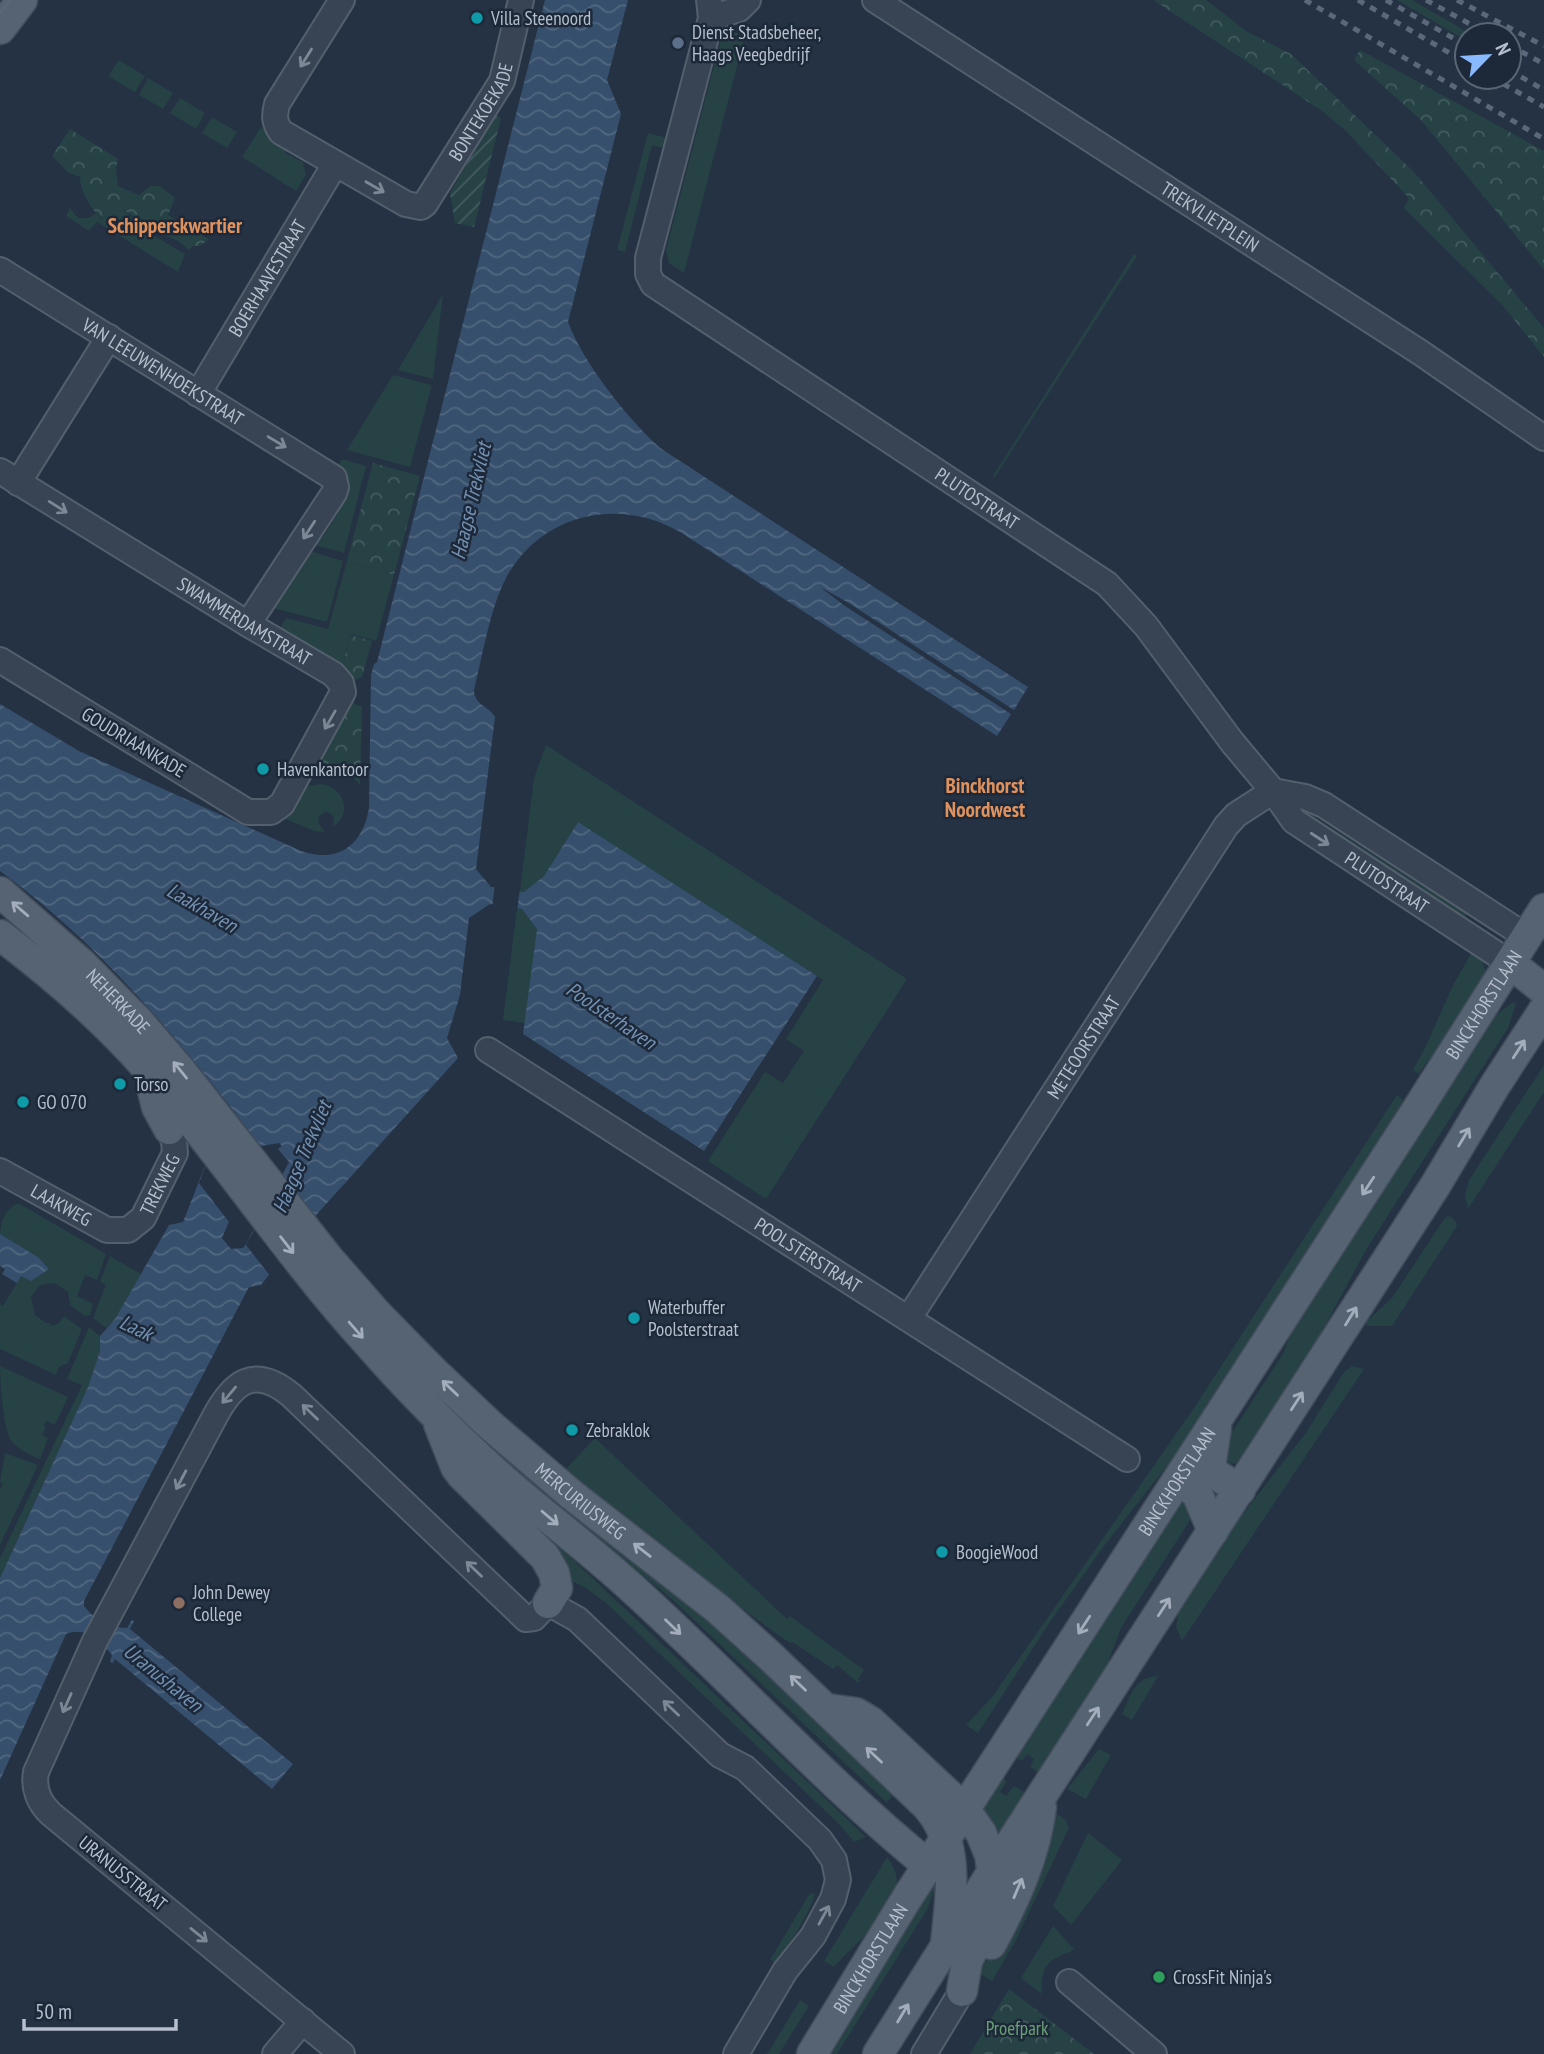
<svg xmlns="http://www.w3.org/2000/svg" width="1544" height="2054" font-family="'PT Sans Narrow',sans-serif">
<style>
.grass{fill:#264245}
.forest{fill:url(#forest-crowns)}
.garden{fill:url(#garden-furrows)}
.water{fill:url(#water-waves);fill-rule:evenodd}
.pier{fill:#243244}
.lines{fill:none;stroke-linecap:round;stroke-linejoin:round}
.minor-casing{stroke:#545f6d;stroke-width:28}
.major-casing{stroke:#424d5c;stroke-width:33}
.minor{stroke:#384453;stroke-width:24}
.major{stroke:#566373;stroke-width:30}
.tram{stroke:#5a687a;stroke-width:2}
.rail{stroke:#5a687a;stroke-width:5;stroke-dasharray:7 7;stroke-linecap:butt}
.oneway{stroke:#7d8896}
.oneway2{stroke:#a3adbb}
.culture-dot{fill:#0f9aa8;stroke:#1d2939;stroke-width:2.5}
.service-dot{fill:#5c6f8a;stroke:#1d2939;stroke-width:2.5}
.education-dot{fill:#8d6e63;stroke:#1d2939;stroke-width:2.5}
.leisure-dot{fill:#2e9e5b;stroke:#1d2939;stroke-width:2.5}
.labels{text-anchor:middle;stroke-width:5;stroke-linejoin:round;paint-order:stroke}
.poi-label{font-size:19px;fill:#b6bfcd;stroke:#1d2939;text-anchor:start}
.street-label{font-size:19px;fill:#b6bfcd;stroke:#1d2939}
.park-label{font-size:19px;fill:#6ba075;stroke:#1d2939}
.neighbourhood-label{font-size:21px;font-weight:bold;fill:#df925e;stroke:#1d2939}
.water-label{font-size:21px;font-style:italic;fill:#7391b3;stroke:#1d2939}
</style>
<defs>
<pattern id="forest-crowns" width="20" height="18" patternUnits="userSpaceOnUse" patternTransform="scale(1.75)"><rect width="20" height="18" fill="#264245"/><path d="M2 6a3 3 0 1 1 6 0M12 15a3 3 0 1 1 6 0" fill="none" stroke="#435c5f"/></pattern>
<pattern id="garden-furrows" width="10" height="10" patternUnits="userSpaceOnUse" patternTransform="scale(1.75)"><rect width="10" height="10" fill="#264245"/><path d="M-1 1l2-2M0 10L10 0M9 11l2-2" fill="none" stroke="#435c5f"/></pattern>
<pattern id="water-waves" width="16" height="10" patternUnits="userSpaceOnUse" patternTransform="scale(1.75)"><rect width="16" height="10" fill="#364f6c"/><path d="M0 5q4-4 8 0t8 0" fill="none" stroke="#516780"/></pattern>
</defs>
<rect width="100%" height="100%" fill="#243244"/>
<path class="grass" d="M1397,0H1412L1473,35H1467V41Z
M729,31L745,35L684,273L669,263L666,250L720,43L722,37Z
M119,60L145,76L135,92L108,76Z
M148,78L173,93L163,109L139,95Z
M180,98L205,113L196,129L170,113Z
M212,117L237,132L227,148L202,133Z
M261,127L289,145L285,153L303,162L306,175L296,191L242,157Z
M648,133L671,139L668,149L652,145L625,252L617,250Z
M70,208L78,218H88L97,213L101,220L122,209L151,234L185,254L178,272L97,222L89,231L66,216Z
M1134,254L1137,256L995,477L993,476Z
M443,294L433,379L398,370Z
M393,375L432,385L410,467L347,450Z
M342,459L366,466L344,553L307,543L314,531L323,537L338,513L329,507L337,467Z
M303,549L343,561L327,622L269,607Z
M347,561L394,575L376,641L350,634L342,668L279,630L286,618L328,629Z
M546,745L907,979L766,1199L708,1161L765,1072L783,1083L804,1051L786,1039L823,980L578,822L544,876L524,892L520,891L534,778Z
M320,784C343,786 354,812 333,827L334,817L330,813L325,812L319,816L318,822L325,832L314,831L281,817L300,788Z
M1288,800L1424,887L1470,909L1463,920L1285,804Z
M517,908L522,909L537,929L525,1023L503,1020Z
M1473,950C1479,956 1486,964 1485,974C1484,1000 1434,1050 1419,1074L1413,1070L1425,1048L1453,985Z
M1513,1002L1516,1004L1508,1028L1367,1248L1318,1339L1242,1459L1235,1464L1229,1463L1224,1459L1223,1446L1283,1354L1296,1320L1487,1022Z
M1544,1065V1092L1468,1209L1465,1195L1469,1180Z
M1397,1095L1403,1100L1386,1138L1197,1428L1104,1546L1050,1622L978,1733L966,1725L992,1697L1192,1411Z
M18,1203L106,1254L97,1280L85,1275L77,1296L93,1304L90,1315L85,1316L70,1305L68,1292L55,1283L40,1285L31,1297L35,1315L46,1323H50L52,1326L59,1323L64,1316L82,1329L68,1363L59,1367L56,1375L0,1349V1304L3,1306L21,1276L49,1269L38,1257L0,1234C0,1221 6,1208 18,1203Z
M1450,1216L1456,1222L1457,1226L1392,1326H1367L1365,1323L1392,1298L1440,1225L1446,1217Z
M110,1256L141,1274L115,1319L106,1328L93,1318L106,1285L100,1282Z
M89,1327L100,1336V1351L88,1387L0,1578V1558L82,1385L67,1379Z
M0,1366L68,1397L55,1425L46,1421L44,1426L46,1427L42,1435L48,1438L40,1459C30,1455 19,1450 12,1442C3,1429 0,1382 0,1366Z
M1352,1366L1364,1369L1182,1641L1176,1627L1179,1609L1239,1519L1305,1434L1344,1372Z
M411,1373L669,1584L896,1790L887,1803L674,1601L509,1465Z
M595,1438L787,1619L790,1616L864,1670L858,1679L860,1681L858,1683L837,1665L833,1669L792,1642L790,1643L781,1637L607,1509L562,1473Z
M5,1453L38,1465L0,1545V1489L3,1484L0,1482Z
M473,1465L866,1837L854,1842L838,1823L605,1602L584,1587L567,1579Z
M1179,1502L1189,1505L1192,1517L1121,1628L1105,1670L1039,1773L1030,1767L1034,1759L1027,1754L1022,1761L1012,1755Z
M1158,1676L1132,1720L1122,1714C1131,1695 1134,1677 1158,1676Z
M1099,1749L1111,1755L1086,1799L1067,1789Z
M999,1776L1007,1781L1000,1792L1006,1796L1014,1786L1026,1793L1003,1829L995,1833L977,1810Z
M1054,1812L1066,1820L1069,1828L1015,1942L992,1981L979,1973L995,1947Z
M1088,1833L1122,1860L1071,1925L1053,1906Z
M887,1857C921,1899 859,1937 834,1967L824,1961Z
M933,1878L938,1879L928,1908L837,2054H823Z
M810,1893L815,1894C807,1919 791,1941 776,1963L770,1960Z
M1053,1926L1074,1949C1068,1954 1064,1953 1058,1957C1042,1964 1041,1979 1042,1994L1021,1978Z
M800,2000L809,2006L779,2054H767Z"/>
<path class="forest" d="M1153,0H1206L1246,31L1291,54L1414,172L1544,328V357L1503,306L1404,208L1409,198L1346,131L1322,111Z
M1360,50L1544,151V270L1421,120L1354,60Z
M70,129L118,159L116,169L118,186L139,195L150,186H160L175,198L168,215L209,239L200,246H193L189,250L178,241L158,232L122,209L119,218L109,223C95,217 80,193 80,177L69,173L52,156Z
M373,463L420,476L394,575L347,561Z
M350,635L372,641L362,677L355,680L342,668Z
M350,702L362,707L360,785L351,775L315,762Z
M1009,1989L1094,2054H970Z"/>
<path class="garden" d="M495,115L501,118L474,227L455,223L450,193Z"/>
<path class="water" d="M545,0H628L607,80L621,114L568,322C584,364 627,418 660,448L1028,687L1014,710L847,602L820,587L845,606L1011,714L997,736L680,532C619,497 543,513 507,576C490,608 483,654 474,690C474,705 489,706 495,717L476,869L491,887L524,892L544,876L578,822L817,976L704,1151L523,1034L537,929L522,909L490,904L469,918L460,995L447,1038L458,1058L318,1213L261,1285L249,1287L84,1601V1606C96,1621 108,1627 127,1628L132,1620L134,1621L130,1629L293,1764L272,1789L115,1659L113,1663L110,1662L112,1655C101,1640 85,1626 66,1634L0,1780V1578L88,1387L100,1351V1336L115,1319L169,1225L183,1222L229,1105C161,1018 90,937 0,871V704L79,751L301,851C338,864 363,845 369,808L371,675L374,664L377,662ZM279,1143L282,1146L278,1149L289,1162L246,1244L243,1248L231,1249L222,1238L261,1146Z
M0,1234L38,1257L49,1269L31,1281L21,1276L17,1283L2,1274L5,1269L0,1266Z"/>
<path class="pier" d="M495,884L520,888L517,912L492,908Z
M229,1105L261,1147L229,1222L199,1183Z
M283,1175L318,1220L271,1277L246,1245Z"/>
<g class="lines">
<g class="minor-casing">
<g id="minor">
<path id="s1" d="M342,0L277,104C274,116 274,122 281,132L406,204L421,207L425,204L502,81L521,0"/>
<path id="s2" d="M709,0L711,18L648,258V274L653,284L1107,584L1146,626L1232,742L1273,791L1294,821L1510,963"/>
<path id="s3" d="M875,0L1421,353L1544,438"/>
<path d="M711,18L739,9L748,0"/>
<path id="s4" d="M0,270L334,478L336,487L334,493L248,624"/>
<path id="s5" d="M198,394L335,164"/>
<path id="s6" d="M0,471L248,624L333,674L341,683L343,692L282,804L271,812H248L0,660"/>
<path d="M18,483L109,337"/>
<path d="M1273,791L1305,797L1324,805L1527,937"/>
<path id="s7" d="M488,1050L1127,1459"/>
<path id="s8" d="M0,1171L107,1230H128L143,1218L175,1153L174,1141L169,1129"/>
<path id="s9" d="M909,1318L1226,826L1236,815L1273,791"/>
<path d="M1069,1982L1154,2054"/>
<path d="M275,2054L303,2021"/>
<path d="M342,2054L51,1814C39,1803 33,1788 36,1772L95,1641L213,1420C232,1383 253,1364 291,1395L526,1619L534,1618L548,1603L577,1619L720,1755L745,1768L820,1840L834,1860L838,1880L833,1899L813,1936L785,1971L736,2054"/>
<path d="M924,2054L962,1991"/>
</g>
</g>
<g class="major-casing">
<g id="major">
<path d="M0,29L22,0"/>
<path id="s10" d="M0,892L83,965L139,1022L181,1071L328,1258L377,1314L435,1373L490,1425L572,1495L718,1609L770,1656L927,1806C962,1846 950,1896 946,1945"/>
<path d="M0,935C53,975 103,1018 147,1068C224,1156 288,1255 367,1342C407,1388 452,1433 497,1474C538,1511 583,1544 624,1581C727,1673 821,1778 929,1866"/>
<path d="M1510,963L1544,990"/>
<path d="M152,1087L157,1107L169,1129"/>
<path d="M439,1424L456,1467L462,1475L545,1557L554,1573L557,1588L548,1603"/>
<path d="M1216,1428L1210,1467L1214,1473L1240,1490"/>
<path d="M1179,1480L1197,1493L1213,1531"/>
<path d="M828,1709L856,1713L871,1722L965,1810L981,1833L990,1855L992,1869L988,1910L981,1933L967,1961L962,1991"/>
<path d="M991,1944C1014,1901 1035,1857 1041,1807"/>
<path id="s11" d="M812,2054L907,1898L1417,1110L1544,909"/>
<path d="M878,2054L991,1874L1435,1186L1494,1087L1544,1010"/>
</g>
</g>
<use href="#minor" class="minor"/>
<use href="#major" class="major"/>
<path class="tram" d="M0,13L10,0"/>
<path class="rail" d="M1305,0L1544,139
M1358,0L1467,63
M1386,0L1467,46
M1426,0L1490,35
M1457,0L1544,46
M1509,45L1544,64
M1509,70L1544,90
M1491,77L1544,107"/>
</g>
<defs><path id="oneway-shaft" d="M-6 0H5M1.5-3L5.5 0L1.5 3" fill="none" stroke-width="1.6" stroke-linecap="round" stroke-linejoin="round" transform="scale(1.75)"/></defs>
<g class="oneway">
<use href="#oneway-shaft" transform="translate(306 58) rotate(122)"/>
<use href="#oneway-shaft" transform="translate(375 187) rotate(30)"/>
<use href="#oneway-shaft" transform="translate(277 442) rotate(31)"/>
<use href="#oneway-shaft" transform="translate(58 507) rotate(32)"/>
<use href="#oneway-shaft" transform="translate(309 530) rotate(123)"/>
<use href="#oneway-shaft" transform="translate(330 720) rotate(120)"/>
<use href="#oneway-shaft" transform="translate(1320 839) rotate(33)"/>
<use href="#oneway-shaft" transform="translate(229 1395) rotate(130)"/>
<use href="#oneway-shaft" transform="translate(310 1412) rotate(-136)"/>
<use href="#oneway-shaft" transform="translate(181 1480) rotate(118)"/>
<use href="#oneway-shaft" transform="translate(474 1569) rotate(-136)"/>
<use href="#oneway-shaft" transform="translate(67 1703) rotate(114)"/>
<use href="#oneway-shaft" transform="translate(671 1708) rotate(-137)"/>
<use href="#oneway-shaft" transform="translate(824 1915) rotate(-61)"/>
<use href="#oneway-shaft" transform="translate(199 1935) rotate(39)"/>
</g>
<g class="oneway2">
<use href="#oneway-shaft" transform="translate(20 909) rotate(-139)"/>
<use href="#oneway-shaft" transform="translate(1519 1049) rotate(-57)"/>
<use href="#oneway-shaft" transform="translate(180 1070) rotate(-129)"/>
<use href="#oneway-shaft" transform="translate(1464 1137) rotate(-59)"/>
<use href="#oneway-shaft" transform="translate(1368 1186) rotate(123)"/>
<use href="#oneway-shaft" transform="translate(287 1245) rotate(52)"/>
<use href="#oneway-shaft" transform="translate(1351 1316) rotate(-58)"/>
<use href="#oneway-shaft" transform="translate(356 1330) rotate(49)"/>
<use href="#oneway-shaft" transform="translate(450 1388) rotate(-136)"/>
<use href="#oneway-shaft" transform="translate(1297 1401) rotate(-57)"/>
<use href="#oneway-shaft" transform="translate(550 1518) rotate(40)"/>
<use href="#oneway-shaft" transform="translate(642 1550) rotate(-142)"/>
<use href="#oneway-shaft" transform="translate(1164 1607) rotate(-57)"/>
<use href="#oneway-shaft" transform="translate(1084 1625) rotate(123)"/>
<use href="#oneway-shaft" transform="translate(673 1627) rotate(44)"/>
<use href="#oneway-shaft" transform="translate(798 1683) rotate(-136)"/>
<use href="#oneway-shaft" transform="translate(1093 1716) rotate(-57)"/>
<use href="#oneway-shaft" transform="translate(874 1755) rotate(-137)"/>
<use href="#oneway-shaft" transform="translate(1018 1888) rotate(-67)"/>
<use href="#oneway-shaft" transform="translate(903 2013) rotate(-59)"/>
</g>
<g class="culture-dot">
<circle cx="477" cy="18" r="7"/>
<circle cx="263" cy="769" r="7"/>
<circle cx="120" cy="1084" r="7"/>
<circle cx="23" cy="1102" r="7"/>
<circle cx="634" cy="1318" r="7"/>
<circle cx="572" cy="1430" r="7"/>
<circle cx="942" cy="1552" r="7"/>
</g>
<circle class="service-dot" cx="678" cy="43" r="7"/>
<circle class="education-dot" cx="179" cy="1603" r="7"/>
<circle class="leisure-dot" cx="1159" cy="1977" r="7"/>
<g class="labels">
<g class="poi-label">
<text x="491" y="25">Villa Steenoord</text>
<text x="692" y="39">Dienst Stadsbeheer,<tspan x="692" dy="22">Haags Veegbedrijf</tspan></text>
<text x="277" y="776">Havenkantoor</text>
<text x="134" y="1091">Torso</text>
<text x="37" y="1109">GO 070</text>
<text x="648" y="1314">Waterbuffer<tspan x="648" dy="22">Poolsterstraat</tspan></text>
<text x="586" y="1437">Zebraklok</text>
<text x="956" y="1559">BoogieWood</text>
<text x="193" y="1599">John Dewey<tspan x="193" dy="22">College</tspan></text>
<text x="1173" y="1984">CrossFit Ninja's</text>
</g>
<g class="street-label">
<text dy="7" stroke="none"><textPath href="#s1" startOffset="425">BONTEKOEKADE</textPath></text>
<text dy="7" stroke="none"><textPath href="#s3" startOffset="399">TREKVLIETPLEIN</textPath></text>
<text dy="7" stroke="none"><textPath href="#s5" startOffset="135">BOERHAAVESTRAAT</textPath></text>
<text dy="7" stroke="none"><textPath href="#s4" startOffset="192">VAN LEEUWENHOEKSTRAAT</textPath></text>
<text dy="7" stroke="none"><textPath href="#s2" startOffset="682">PLUTOSTRAAT</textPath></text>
<text dy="7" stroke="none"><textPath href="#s6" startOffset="287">SWAMMERDAMSTRAAT</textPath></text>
<text transform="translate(134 742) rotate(31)" y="7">GOUDRIAANKADE</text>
<text dy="7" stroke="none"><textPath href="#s2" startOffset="1251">PLUTOSTRAAT</textPath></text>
<text dy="7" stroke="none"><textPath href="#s10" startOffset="161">NEHERKADE</textPath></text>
<text dy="7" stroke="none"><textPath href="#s11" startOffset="1246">BINCKHORSTLAAN</textPath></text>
<text dy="7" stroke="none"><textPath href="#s9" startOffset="322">METEOORSTRAAT</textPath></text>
<text dy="7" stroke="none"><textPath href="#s8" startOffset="200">TREKWEG</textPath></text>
<text dy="7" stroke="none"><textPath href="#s8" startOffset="70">LAAKWEG</textPath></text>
<text dy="7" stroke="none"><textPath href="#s7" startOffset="380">POOLSTERSTRAAT</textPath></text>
<text dy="7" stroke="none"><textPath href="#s11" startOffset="679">BINCKHORSTLAAN</textPath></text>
<text dy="7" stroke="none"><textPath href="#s10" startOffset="844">MERCURIUSWEG</textPath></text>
<text transform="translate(123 1873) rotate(39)" y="7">URANUSSTRAAT</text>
<text dy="7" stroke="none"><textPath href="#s11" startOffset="112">BINCKHORSTLAAN</textPath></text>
</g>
<g class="park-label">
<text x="1017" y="2035">Proefpark</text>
</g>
<g class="neighbourhood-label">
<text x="175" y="233">Schipperskwartier</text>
<text x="985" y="793">Binckhorst<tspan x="985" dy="24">Noordwest</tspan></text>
</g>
<g class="water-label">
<text transform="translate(471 501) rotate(-77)" y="7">Haagse Trekvliet</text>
<text transform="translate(202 908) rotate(30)" y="7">Laakhaven</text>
<text transform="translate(611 1016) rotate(34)" y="7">Poolsterhaven</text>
<text transform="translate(302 1157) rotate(-67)" y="7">Haagse Trekvliet</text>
<text transform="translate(136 1328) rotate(25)" y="7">Laak</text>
<text transform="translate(163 1678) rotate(39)" y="7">Uranushaven</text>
</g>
</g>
<g transform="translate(1488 56) rotate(65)"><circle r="33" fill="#1d2939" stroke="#5a6574" stroke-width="2"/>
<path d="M0-5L12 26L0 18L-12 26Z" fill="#89baff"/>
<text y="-10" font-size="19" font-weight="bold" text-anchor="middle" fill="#b6bfcd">N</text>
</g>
<path d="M24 2019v10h152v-10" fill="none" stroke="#b6bfcd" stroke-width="3.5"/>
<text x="35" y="2019" font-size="21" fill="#b6bfcd" stroke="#1d2939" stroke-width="5" paint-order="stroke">50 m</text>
</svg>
